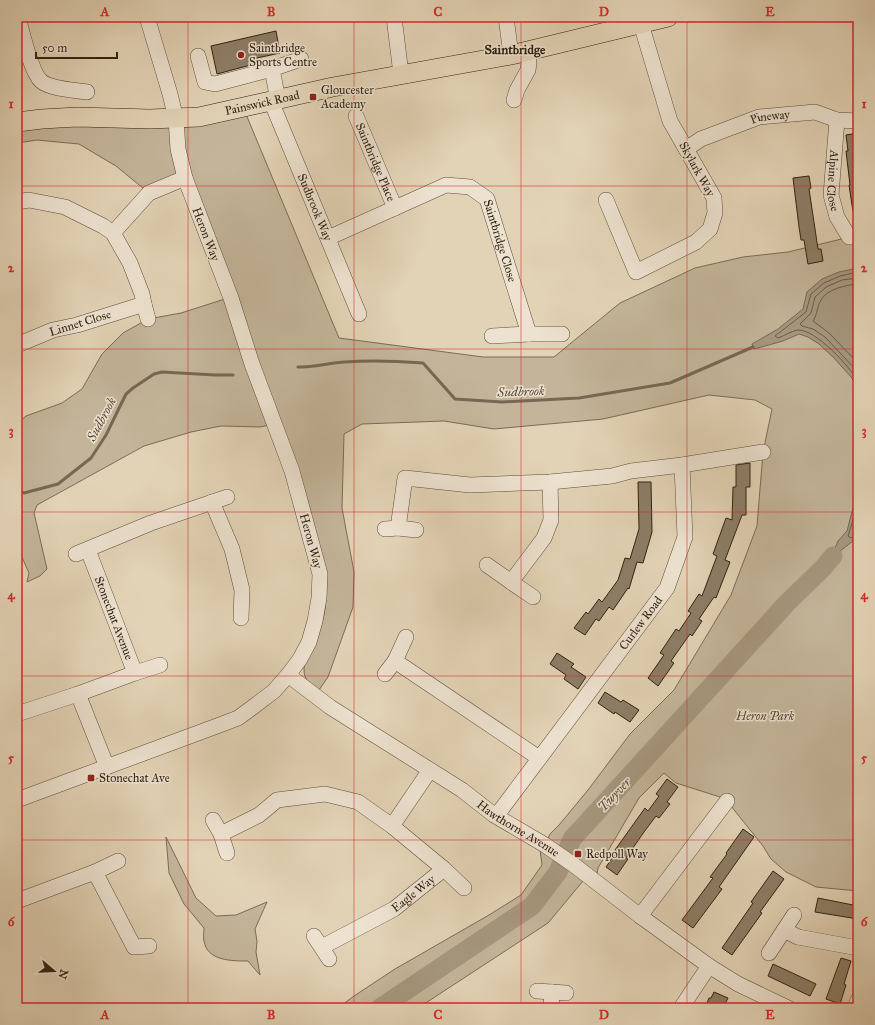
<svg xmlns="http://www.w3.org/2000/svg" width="875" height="1025" font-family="'IM FELL Great Primer',serif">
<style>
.green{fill:#c4b59a;stroke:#7a6c56}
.water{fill:#a6977e;stroke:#766853}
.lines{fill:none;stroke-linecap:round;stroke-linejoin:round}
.shore{stroke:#6a5c48;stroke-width:1}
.stream{stroke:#766853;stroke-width:3}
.river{stroke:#a6977e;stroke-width:19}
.building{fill:#8d7e67;stroke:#2f2212}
.minor-casing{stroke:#5c4e3b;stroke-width:16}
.major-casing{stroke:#2f2212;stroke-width:20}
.minor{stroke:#ede2d0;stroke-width:15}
.major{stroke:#e3d3b6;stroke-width:19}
.grid{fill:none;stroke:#d62828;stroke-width:1;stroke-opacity:0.55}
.poi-dot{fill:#8f2418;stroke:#ede2d0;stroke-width:1.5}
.labels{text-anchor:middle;stroke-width:3;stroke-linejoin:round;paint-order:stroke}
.poi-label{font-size:12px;fill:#2f2212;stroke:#ede2d0;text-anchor:start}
.street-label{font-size:12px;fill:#2f2212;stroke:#ede2d0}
.park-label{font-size:12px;font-style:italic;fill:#544734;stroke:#ede2d0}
.neighbourhood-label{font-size:13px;font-weight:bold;fill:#2f2212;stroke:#ede2d0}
.water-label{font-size:13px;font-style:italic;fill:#594b38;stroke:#ede2d0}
.neatline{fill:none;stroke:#d62828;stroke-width:1.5}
.grid-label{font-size:13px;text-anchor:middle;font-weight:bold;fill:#d62828}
</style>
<rect width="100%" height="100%" fill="#e3d3b6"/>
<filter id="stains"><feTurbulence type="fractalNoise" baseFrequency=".005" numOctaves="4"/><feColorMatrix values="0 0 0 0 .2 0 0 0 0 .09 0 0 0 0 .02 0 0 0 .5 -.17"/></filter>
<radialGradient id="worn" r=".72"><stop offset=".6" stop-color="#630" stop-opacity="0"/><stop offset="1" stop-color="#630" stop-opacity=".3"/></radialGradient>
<path class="green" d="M243,107L339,338L483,357H554L620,303L695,268L743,257L788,252L858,235V891L816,887L786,872L771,859L763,846L727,801L720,797L676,783L664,773L639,798L598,868L596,881L588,875L548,923L418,1008H338L354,996L395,969L489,915L521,895L542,865L539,842L545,845L550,834L559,825L588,790L630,734L674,690L731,595L757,526L763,452L772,409L755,400L709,395L603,419L494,429L444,421L362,424L344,434L342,508L354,572L353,607L328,677L319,690C316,688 312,685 309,683C294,667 317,639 322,623C327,606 326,590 326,573L274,424L260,427L221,426L191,432L144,446L37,505L34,513L47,569L40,576L27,582L29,573L17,546V424L26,416L62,403L82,389L102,354L123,333L148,319L181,313L228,298L185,178L149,193L116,166L79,144L37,140L17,143V122Z
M166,837L196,898L216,916L236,915L267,902L255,929L257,941L256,952L260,975L248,961C232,961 207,961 204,941C203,937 204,932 204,928L184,904L169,873Z"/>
<path class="water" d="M858,268V391L852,378L833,357L819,344L808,337L799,334L783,341L754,349L752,344L778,329L803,309L807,292L822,279L839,272Z
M858,489V537L834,556L832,555L838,541L847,531Z"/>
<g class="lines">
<path class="shore" d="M858,272L840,276L824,283L811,294L806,312L775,336L778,338C784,336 791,331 798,330C815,329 851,367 858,382
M858,278L842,280L826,287L815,297L811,313L800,324L802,326L813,329L825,337L858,372
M858,284C846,285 827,289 821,300C817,306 818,313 813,321L829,333L858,363
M858,504L848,536L851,538L858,535"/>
<path class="stream" d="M298,367C314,367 329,363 345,362C371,360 397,361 423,363L455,399L502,402L579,398L670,383L753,347
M17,489L24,493L58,484L91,458L106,435L126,394L133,388L154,374L162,372L215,375H233"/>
<path class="river" d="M380,1008L532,906L558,872L572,839L787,603L823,568L833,556"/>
</g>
<path class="building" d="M276,31L280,53L257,58L258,63L217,74L211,46Z
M858,133V211L853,212L849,185H850L846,151H848L846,135Z
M809,176L811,188L809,189L818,249H821L823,261L808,264L804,240H801L799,227L793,178Z
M750,463V487H746V515H742L725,560L730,562L716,598L714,597L699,619L702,621L692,636L690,634L671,661L674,663L658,686L648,678L664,655L660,653L676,629L679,631L691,613L688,611L699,594L702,596L717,556L713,554L726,518L732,520L733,487H736V465Z
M638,482H651L652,532L643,563L637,562L629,589L628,588L613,610L609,607L599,621L596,619L585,635L574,628L586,612L588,614L599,599L602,602L618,580L625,558L630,559L639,529Z
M557,653L574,664L571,667L586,677L578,689L564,679L566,675L550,664Z
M605,692L621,702L623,700L639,710L630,722L615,712L614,714L598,703Z
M667,779L678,787L667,802L670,804L659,818L656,816L644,832L626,858L628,859L617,875L606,867L617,851L615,850L645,808L648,811L659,796L656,794Z
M743,829L754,837L719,887L722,889L693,928L682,920L713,878L710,877L727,854L726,853Z
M773,871L784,879L760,912L762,913L732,955L722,948L753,903L751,902Z
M818,898L858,906V919L815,912Z
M841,958L851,961L844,984L846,985L840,1004L826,999Z
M773,964L816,984L810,996L768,976Z
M714,992L728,998L723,1008H705L709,998H711Z"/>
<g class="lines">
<g class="minor-casing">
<g id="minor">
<path d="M18,17C22,32 31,72 41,81C50,89 75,90 87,92"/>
<path d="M394,17L401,74"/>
<path d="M506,17L511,55"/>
<path d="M198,56L205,82L215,84L272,69"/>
<path d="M278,100L272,69L301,59"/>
<path d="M514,100L517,90L528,70L529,63L527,52"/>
<path id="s1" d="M271,101L359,314"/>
<path id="s2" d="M356,116L395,208"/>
<path id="s3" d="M837,120L831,195L837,217L849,237"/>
<path id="s4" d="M686,149L701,139L759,117L815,112L837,120L858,121"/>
<path d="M606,200L636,272L696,242L710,229L715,213L714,198L670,121L641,24"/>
<path d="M17,202L29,200L65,207L103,226L113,233L130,263L142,294L144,304L77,325L53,330L17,345"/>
<path d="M113,233L149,193L185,178"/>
<path id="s5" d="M328,238L446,185L470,187L487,199L529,334"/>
<path d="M144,304L148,319"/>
<path d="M492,336L529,334H562"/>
<path d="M212,502L232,549L242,590L241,618"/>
<path d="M398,528L416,530"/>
<path d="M385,529L398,528L405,478L470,485L550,482L612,476L631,471L682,465L763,452"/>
<path d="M76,554L151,523L227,497"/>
<path d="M487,565L511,582"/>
<path d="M533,597L511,582L544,538L551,520L550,482"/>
<path d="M406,637L395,661L539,758"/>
<path d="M135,673L160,665"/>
<path d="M385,674L395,661"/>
<path id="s6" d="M288,675L330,707L462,790L494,815L545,845L574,865L640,916L709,966L738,984L788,1008"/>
<path d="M78,694L107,767"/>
<path d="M17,714L78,694L135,673L88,550"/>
<path d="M17,800L217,726L238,718L253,707L274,691L288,675L300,659L309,642L315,621L319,598L320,574L292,471L252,364L231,298L185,178L178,149L176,119L170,94L147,17"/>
<path id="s7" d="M494,815L500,811L667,588L685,537L682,465"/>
<path d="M213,820L221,834"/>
<path d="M227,853L221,834L259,815L277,800L325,794L358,802L392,826"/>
<path d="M444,869L464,888"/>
<path d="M95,872L118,861"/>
<path d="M17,901L95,872L134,947L149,946"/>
<path d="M640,916L727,801"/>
<path d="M784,930L798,937L858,948"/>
<path d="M314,936L329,959"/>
<path id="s8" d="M322,947L394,909L444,869L392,826L430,770"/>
<path d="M769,953L794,915"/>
<path d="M537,991L566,993"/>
<path d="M551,1008L552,992"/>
<path d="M681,1008L709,966"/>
<path d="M855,1008L858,1000"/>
</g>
</g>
<g class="major-casing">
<g id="major">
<path id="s9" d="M17,122L42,119L77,117L150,119L199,117L333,87L511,55L668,17"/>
</g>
</g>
<use href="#minor" class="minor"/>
<use href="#major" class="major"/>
</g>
<path class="grid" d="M188,17V1008M354,17V1008M521,17V1008M687,17V1008M17,186H858M17,349H858M17,512H858M17,676H858M17,840H858"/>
<g class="poi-dot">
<circle cx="241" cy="55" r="4"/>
<rect x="309" y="93" width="8" height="8" rx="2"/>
<rect x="87" y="774" width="8" height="8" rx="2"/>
<rect x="574" y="850" width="8" height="8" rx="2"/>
</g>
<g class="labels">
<g class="poi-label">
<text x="249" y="52">Saintbridge<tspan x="249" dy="14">Sports Centre</tspan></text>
<text x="321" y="94">Gloucester<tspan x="321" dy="14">Academy</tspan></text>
<text x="99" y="782">Stonechat Ave</text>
<text x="586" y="858">Redpoll Way</text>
</g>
<g class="street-label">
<text dy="4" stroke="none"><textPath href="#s9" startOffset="247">Painswick Road</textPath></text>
<text dy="4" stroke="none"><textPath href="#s4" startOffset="91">Pineway</textPath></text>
<text dy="4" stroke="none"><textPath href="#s2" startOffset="50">Saintbridge Place</textPath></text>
<text transform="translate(697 169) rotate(61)" y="4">Skylark Way</text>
<text dy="4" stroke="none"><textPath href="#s3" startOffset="61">Alpine Close</textPath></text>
<text dy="4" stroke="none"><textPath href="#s1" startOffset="115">Sudbrook Way</textPath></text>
<text transform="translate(206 234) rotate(69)" y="4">Heron Way</text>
<text dy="4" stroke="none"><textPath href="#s5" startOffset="218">Saintbridge Close</textPath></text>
<text transform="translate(80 323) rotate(-17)" y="4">Linnet Close</text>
<text transform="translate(311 541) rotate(75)" y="4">Heron Way</text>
<text transform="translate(114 618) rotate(69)" y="4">Stonechat Avenue</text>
<text dy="4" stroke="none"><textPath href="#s7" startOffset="242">Curlew Road</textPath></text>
<text dy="4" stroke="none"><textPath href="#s6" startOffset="277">Hawthorne Avenue</textPath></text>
<text dy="4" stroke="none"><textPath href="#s8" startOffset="106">Eagle Way</textPath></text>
</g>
<g class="park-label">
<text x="765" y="720">Heron Park</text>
</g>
<g class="neighbourhood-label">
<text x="515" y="54">Saintbridge</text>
</g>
<g class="water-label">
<text transform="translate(521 391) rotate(-2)" y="5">Sudbrook</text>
<text transform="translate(101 419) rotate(-62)" y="5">Sudbrook</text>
<text transform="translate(614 794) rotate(-47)" y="5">Twyver</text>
</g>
</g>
<rect width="875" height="1025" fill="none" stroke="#e3d3b6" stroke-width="44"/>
<g transform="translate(54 971) rotate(109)" stroke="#ede2d0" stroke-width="3" paint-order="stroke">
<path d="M0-3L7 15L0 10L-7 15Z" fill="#2f2212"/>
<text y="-6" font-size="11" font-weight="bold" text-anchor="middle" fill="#2f2212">N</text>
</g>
<path d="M36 52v6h81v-6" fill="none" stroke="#2f2212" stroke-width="2"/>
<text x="42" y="52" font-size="12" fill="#2f2212" stroke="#ede2d0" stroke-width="3" paint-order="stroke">50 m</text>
<rect x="22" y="22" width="831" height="981" class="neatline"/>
<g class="grid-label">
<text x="105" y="16">A</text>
<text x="271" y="16">B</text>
<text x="438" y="16">C</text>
<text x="604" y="16">D</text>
<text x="770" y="16">E</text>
<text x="11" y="108">1</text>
<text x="864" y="108">1</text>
<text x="11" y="272">2</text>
<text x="864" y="272">2</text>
<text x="11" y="435">3</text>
<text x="864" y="435">3</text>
<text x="11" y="599">4</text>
<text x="864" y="599">4</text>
<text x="11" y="762">5</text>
<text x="864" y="762">5</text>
<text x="11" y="926">6</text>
<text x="864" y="926">6</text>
<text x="105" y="1019">A</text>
<text x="271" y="1019">B</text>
<text x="438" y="1019">C</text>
<text x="604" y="1019">D</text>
<text x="770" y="1019">E</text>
</g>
<rect width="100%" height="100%" filter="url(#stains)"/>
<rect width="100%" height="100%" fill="url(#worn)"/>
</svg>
